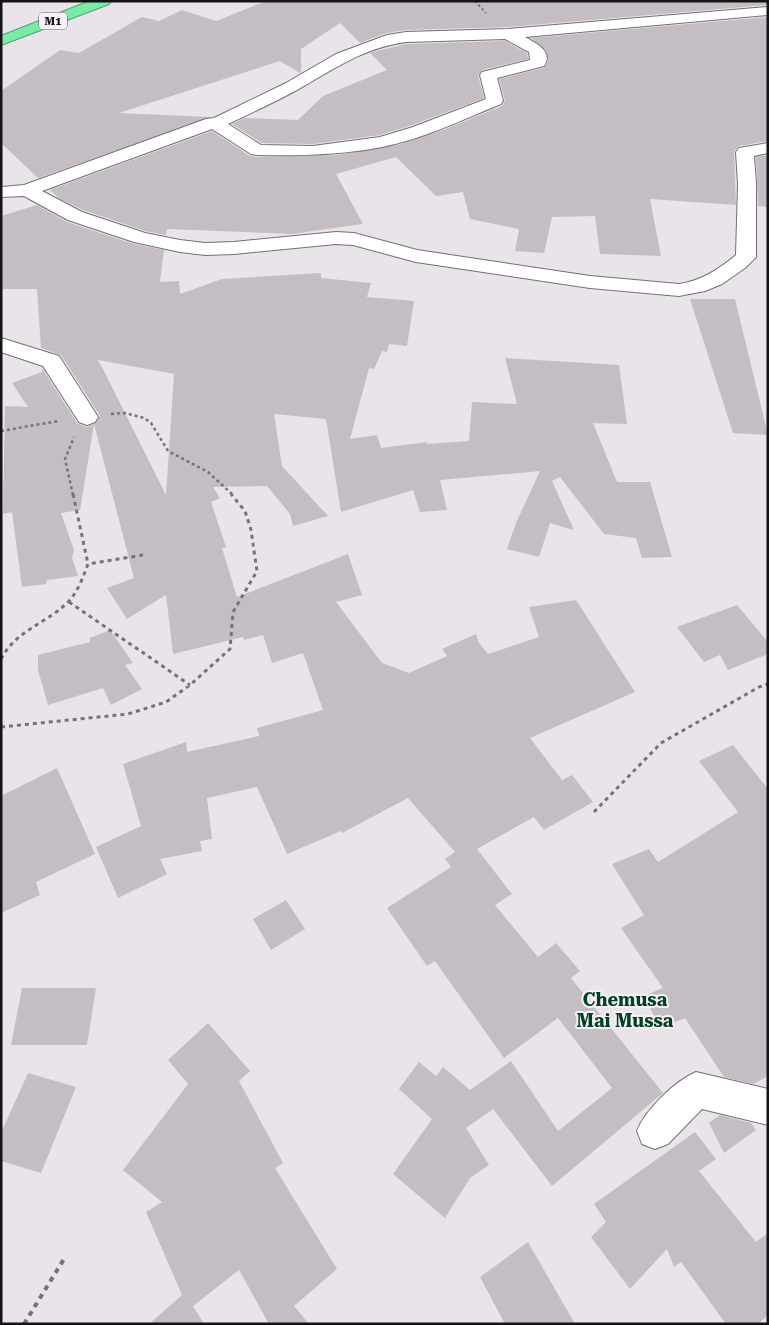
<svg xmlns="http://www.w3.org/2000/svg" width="769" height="1325" font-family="'Roboto Serif',serif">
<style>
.building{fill:#c4bec4;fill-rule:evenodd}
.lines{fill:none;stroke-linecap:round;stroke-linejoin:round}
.street-casing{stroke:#736f74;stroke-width:2}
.highway-casing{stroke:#579f74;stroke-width:2}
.path-far3{stroke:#767377;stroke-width:2;stroke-dasharray:2.5 2.5;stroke-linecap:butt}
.path-far2{stroke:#767377;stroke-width:2.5;stroke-dasharray:3 3;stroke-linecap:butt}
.path-far1{stroke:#767377;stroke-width:3;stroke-dasharray:4 4;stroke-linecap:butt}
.path{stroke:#767377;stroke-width:4;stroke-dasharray:5 5;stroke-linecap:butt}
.street{fill:#fff;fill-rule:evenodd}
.highway{fill:#7aeaa7;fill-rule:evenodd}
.labels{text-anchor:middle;stroke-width:4;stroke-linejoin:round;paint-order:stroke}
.shield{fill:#f7f1f7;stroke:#595659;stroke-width:1}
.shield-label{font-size:11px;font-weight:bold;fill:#151315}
.near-quarter-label{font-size:18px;font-weight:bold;fill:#014123;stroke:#f7f1f7}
</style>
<rect width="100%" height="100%" fill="#e9e4ea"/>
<path class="building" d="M266,1H768V5L508,27L406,30L386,33L360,43L340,23L301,49V72L300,73L280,61L119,113L211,117L38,178L1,143V91L60,50L79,53L142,17L159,21L182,10L216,21Z
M768,17V141L739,146L734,151L736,205L650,199L661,256L600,254L595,216L552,217L544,253L515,251L519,229L470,219L463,192L436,196L396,157L336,174L363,224L292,234L167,229L166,235L145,231L83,210L60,199L50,190L212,131L250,156L257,157L336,155L398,145L443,130L502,106L505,101L499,79L544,68L548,61L546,51L531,38Z
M505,41L527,53L528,59L482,70L478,75L484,98L412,125L380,135L313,144L262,143L232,124L245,118L298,120L323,96L387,70L370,53L377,51L406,44Z
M768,155V207L758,206L756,157Z
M37,205L67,222L134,244L164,250L160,282L179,281L180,294L222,279L321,273V278L371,283L367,297L414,301L407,346L389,344L387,352L382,351L374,369L369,368L350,439L377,435L381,448L427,442V444L469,441L472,402L517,404L505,358L619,365L627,424L593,423L617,482H650L672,557L642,558L636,538L604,534L560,477L552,481L574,530L550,523L539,557L507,549L516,523L540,471L440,480L447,510L420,512L413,490L341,512L326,419L274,414L282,466L328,516L293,526L290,514L267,486L213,487L220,498L211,502L226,547L222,548L237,597L348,554L362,595L336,602L382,663L409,673L447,656L442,649L476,634L479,643L488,654L539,637L529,607L576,600L635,692L530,738L562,780L572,775L593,802L544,830L534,817L477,849L512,894L495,905L538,957L556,943L580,971L571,978L663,1093L552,1186L493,1109L466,1128L489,1165L470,1178L445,1218L393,1174L432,1119L399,1089L419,1062L436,1076L443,1067L470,1090L511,1061L558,1131L612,1088L558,1018L504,1058L435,961L427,966L387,908L451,867L445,859L455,852L408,798L342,833L341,831L287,854L257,787L207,798L212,839L200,841L202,851L160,859L167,874L118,898L96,847L141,826L123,764L186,742L187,752L259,736L257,728L323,710L303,653L272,663L263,635L244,640L243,637L173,654L166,595L127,619L107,588L134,578L94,424L100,416L61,355L41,348L37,289H1V216ZM98,360L174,374L166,495L103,369Z
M690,299H735L768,435L733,433Z
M42,368L77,423L86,427L94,424L80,510L61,513L74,550L72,558L78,576L47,580L46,584L22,587L12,512L3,514L5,406L28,407L12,383L42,372Z
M737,605L768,642V654L728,670L720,655L704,662L677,627Z
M110,630L133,663L125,665L142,689L111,705L103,688L48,705L38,670V655L90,642V638Z
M733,745L768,789V1076L753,1084L724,1077L685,1018L660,1028L644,996L663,988L621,928L644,915L612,864L649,849L658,862L738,812L699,761Z
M57,768L95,854L36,882L40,895L1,913V796Z
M286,900L305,929L271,950L253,919Z
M22,988H96L87,1045H11Z
M208,1023L250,1071L239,1081L283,1163L275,1168L337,1269L294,1306L309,1324H269L239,1270L193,1306L204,1324H149L182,1295L146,1212L162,1202L123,1170L188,1084L168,1060Z
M28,1073L76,1087L41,1173L1,1161V1133Z
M720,1115L751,1123L756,1130L724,1153L709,1123Z
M695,1132L716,1159L699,1171L756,1242L768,1233V1315L758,1324H726L681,1262L674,1267L667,1249L630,1289L591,1237L606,1222L594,1204Z
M528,1242L575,1324H505L480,1277Z"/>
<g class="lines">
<g class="street-casing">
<path id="street" d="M768,7V15L525,37C535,43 554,51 544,66L497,78L503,101L501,104C462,120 423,139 382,147C341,155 299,156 257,155L251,154L212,129L42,191L82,212L145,233L180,240L205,243L234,242L336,232L354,233L417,250L590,276L679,284C701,281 719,269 736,255L738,184L736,152L739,148L768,143V153L754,156L756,184V257L745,268L722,284L705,291L679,296L590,288L416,262L353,245L336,244L234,254L205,255L180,252L134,242L68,220L24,196L1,197V187L24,185L206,119L214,118L286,83L336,54L387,35L406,32L508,29ZM505,39L529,52L530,60L482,72L480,75L486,99L413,127L380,137L313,146L261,145L228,124C251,113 275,102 297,90C334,69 363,48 406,42Z
M1,338L59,356L98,417L95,422L87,425L79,422L43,366L1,352Z
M696,1072L768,1089V1125L702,1109L668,1144L655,1149L642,1144L637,1131C645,1110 675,1081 696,1072Z"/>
</g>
<g class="highway-casing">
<path id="highway" d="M90,1H111L109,4L1,45V36Z"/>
</g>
<path class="path-far3" d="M475,1L486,13"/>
<path class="path-far2" d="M111,414L125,413L144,418L151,423L168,451L208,472L233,495
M1,431L58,421
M73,495L65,459L74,437"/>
<path class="path-far1" d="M73,494L88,564
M69,602L190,685
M1,659C16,630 46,624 68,602C78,592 83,577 88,564L143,555
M1,727L128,714L166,702L190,685L230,649L233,612L257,571L251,530L245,511L231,494
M594,812L661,743L759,687L768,684"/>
<path class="path" d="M24,1324L64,1259"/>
<use href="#street" class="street"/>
<use href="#highway" class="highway"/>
</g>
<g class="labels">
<rect class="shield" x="39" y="12.5" width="28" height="17" rx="4"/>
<g class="shield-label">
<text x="53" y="25">M1</text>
</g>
<g class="near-quarter-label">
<text x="625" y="1006">Chemusa<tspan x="625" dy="21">Mai Mussa</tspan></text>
</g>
</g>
<rect width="769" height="1325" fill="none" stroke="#151315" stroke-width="5"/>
</svg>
